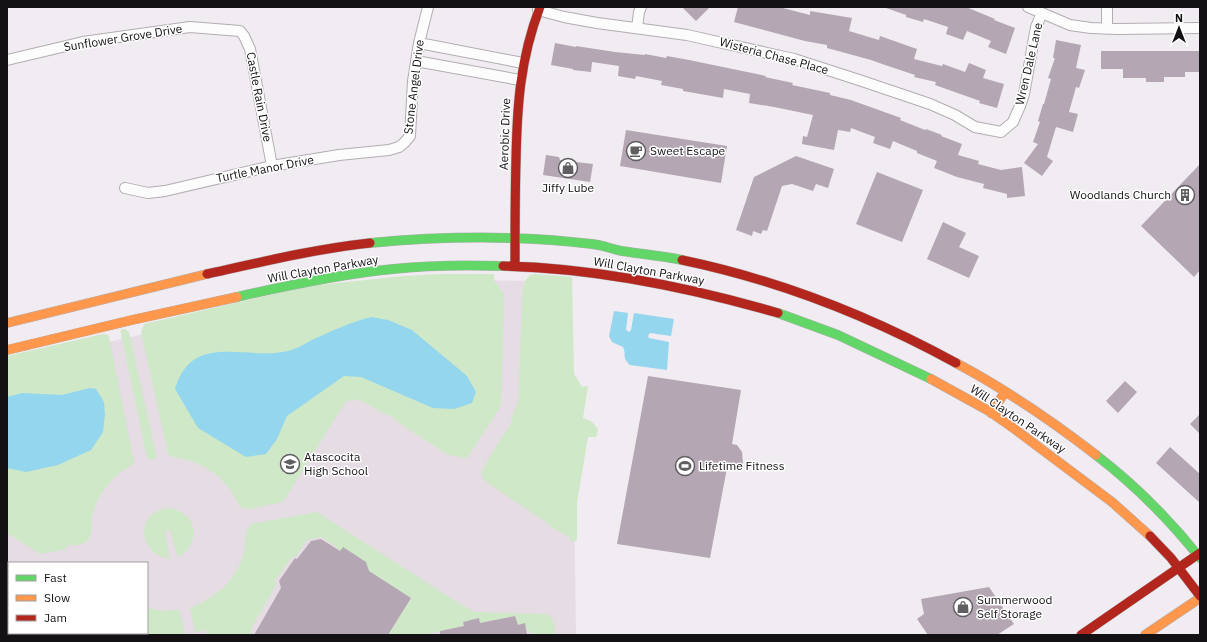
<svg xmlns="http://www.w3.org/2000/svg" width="1207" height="642" font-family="'IBM Plex Sans',sans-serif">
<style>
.built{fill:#e5dce4;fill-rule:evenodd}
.green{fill:#cfe8c8}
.water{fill:#94d6ed}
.building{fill:#b4a7b3}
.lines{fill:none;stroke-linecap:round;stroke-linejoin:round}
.street-casing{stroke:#b1adb1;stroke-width:12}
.fast-casing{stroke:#b1adb1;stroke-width:10}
.slow-casing{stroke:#b1adb1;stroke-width:10}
.jam-casing{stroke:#b1adb1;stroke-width:10}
.street{stroke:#fdfcfd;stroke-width:10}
.fast{stroke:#63d668;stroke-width:9}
.slow{stroke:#ff974d;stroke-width:9}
.jam{stroke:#b3261e;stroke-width:9}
.labels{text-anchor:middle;stroke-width:3;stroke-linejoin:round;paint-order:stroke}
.street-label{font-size:12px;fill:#141114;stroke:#fff}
.poi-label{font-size:12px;fill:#141114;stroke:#fff;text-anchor:start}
</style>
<rect width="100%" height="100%" fill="#f1ecf1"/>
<path class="built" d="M482,280L571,282L576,635H7V365L339,290ZM9,563H147V633H9Z"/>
<path class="green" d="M439,274H494V280L504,294L501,403L499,409L467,458L448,455L396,421C392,414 387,416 381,412C369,406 356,393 344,404L285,499L282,502L250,509H246L240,506L229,488L218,476L211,471L192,461L172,457L168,454L141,332L144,324L309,286L404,276Z
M534,274L572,277L574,374L582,387L588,386L583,418C591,421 593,421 598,430L596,437H588L577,503V541H570L569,537L548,525L546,522L489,484L484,480L481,473L487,461L512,422L511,419L518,402L523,285H525V281L530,275Z
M123,329H125L129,332L156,454V457L152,460L147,458L121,334L120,331Z
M103,334L108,335L109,337L134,462L133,464C112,476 97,494 92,517C91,525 93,535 87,541C83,546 72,545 66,546L67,549L40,554L7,533V356Z
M169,508C198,512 202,544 178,557L170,531L168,529L166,530L165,533L170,559C153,557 139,540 146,523C148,519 150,515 154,513C158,510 164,509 169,508Z
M317,512L460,604L475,612L548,614L554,622L555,635H536L518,625L515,616L480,623L478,618L463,622L464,626L423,635H389L409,597L366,569L338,555L337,547L321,537L307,540L296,556L292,557L275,580L276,585L251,629V633L254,635H207L206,630L195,632L190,608C216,598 238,579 244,551C246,541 244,532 251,524Z
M9,592V627L7,630V595Z
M147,608L163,611L179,610L185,634L179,635H100L97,633H147Z"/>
<path class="water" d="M614,311L628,313L626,330L629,332L631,330L634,313L674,319L671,336L650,333L648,336L649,338L669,342L667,370L630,365C621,356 627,356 623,347L612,342L609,336Z
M371,317L388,320L412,330L467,376L476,392L472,403L454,409L433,408L361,377L344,376L287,416L277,439L266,454L246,457L198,428L175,389C192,331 246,361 288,351C297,349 306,343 314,339C332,331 351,322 371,317Z
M90,388L96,389L104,402L105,415L103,432L91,450L58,465L26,472L7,468V397L22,393L62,395Z"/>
<path class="building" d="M682,7H710L696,21Z
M738,7H779L810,15V11L852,18L849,31L879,40L880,36L917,49L914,59L942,66L943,64L965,72L969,63L986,70L983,78L1004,84L997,108L979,103L980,101L935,85L936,82L914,77L915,75L888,66L871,60L827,48V45L805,41L734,22Z
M886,7H966L995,19L994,20L1015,28L1006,54L988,47L991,41L967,31L963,40L946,34L948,27L924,19L923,22L906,17V15L886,8Z
M1056,40L1081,45L1076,68L1085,70L1079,88L1076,87L1069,112L1078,114L1073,132L1056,127L1047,157L1053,161L1042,176L1024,163L1038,144L1033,142L1040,122L1038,121L1043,104H1044L1051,79L1048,78L1055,58H1053Z
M555,43L576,47V46L615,52L645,55V54L666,58L667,56L689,60L766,76L765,77L793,83L792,85L830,93V95L851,100L901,118L900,120L925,130L926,129L942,135L941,136L962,144L958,155L979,161L978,164L1001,170L1022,167L1025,196L1007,198V194L983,188L984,184L957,177L934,168L937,161L917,153V151L893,141L890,149L873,143L875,137L851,128L850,132L838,130L834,150L802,144L803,136L807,137L813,115L774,107L749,103L750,94L724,89L723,98L683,91V89L661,85L662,81L636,76L635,79L618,76L619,66L592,62L591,72L573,70V69L551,65Z
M1101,51H1200V72H1185V77H1164V82H1146V78H1123V69H1101Z
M626,130L727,146L721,183L620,166Z
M546,155L559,157L560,160L593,164L590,182L543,175Z
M796,156L834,169L828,188L816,184L813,191L792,184L782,186L767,231L763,230L761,234L753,231L752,236L736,230L754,177Z
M1200,164V270L1194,277L1141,226Z
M877,172L923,190L902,242L856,224Z
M943,222L966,233L959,247L979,256L969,278L927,259Z
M648,376L741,390L732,444L737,445L742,452L743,464L732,469L727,468L710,558L617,544Z
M1125,381L1137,392L1118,413L1106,401Z
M1200,414V434L1190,424Z
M1170,447L1200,474V503L1156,463Z
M321,539L340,551L343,547L366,562L369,571L411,598L388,635H254L281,588L279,581L295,558L297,559L311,541Z
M989,587L1014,624L997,635H928L917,619L924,614L921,599Z
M515,616L518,625L525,623L527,635H440V631L464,626L463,622L479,618L480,623Z"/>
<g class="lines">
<g class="street-casing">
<path id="street" d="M1028,7L1070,25L1091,28L1117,29L1200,28
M1107,7V29
M538,10L564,17L597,23L687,35L794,59L862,81L930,104L955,115L975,127L1001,132L1013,122L1020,106L1024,94L1036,27L1042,13
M637,28L639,12L641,7
M419,43L523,63
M7,60L83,42L190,27L240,31L244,36L250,49L272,166
M416,61L520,80
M125,188L148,193L165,191L272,166L339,155L389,150L399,147L404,143L410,136L413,81L419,43L428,7"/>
</g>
<g class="fast-casing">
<path id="fast" d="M370,243C444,236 518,235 592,244C602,245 612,249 622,251C642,254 662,256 682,260
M237,297C289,285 341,274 393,269C430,265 467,265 503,266
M778,313L838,335L931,379
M1096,455C1135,485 1169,519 1200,558"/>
</g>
<g class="slow-casing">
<path id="slow" d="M7,323L207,274
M7,350L132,320L237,297
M956,363C1005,389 1052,421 1096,455
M931,379L989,411L1016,430L1112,502L1150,536
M991,413L1005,392
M1145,635L1200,598"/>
</g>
<g class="jam-casing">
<path id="jam" d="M682,260C778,280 870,316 956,363
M515,265C515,230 515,195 516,161C517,106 520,59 540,7
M503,266C597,268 688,287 778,313
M207,274C261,262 315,249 370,243
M1150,536L1171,558L1200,596
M1081,635L1200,553"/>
</g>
<use href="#street" class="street"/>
<use href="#fast" class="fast"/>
<use href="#slow" class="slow"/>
<use href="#jam" class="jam"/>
</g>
<defs>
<g id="cafe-ring" transform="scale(1)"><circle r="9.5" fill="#fff" stroke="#615e61" stroke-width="1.5"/><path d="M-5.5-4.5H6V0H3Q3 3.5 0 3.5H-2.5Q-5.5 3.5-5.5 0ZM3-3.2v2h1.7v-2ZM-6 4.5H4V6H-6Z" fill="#615e61"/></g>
<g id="shop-ring" transform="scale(1)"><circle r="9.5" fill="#fff" stroke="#615e61" stroke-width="1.5"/><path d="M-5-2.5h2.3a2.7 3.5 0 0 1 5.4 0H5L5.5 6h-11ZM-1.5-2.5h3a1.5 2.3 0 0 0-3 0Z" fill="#615e61"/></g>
<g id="building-ring" transform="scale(1)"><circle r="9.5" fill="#fff" stroke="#615e61" stroke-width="1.5"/><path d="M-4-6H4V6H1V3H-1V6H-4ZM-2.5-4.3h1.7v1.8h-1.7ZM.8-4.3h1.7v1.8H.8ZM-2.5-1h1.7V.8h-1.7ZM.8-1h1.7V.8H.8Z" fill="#615e61"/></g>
<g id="school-ring" transform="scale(1)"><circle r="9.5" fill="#fff" stroke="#615e61" stroke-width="1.5"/><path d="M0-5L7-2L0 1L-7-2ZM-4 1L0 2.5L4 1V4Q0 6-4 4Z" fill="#615e61"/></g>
<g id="stadium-ring" transform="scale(1)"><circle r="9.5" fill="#fff" stroke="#615e61" stroke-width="1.5"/><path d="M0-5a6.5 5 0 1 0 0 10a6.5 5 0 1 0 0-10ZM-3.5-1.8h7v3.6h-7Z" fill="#615e61"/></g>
</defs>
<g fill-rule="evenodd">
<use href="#cafe-ring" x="636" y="151"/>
<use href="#shop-ring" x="568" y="168"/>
<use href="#building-ring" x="1185" y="195"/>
<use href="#school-ring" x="290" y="464"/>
<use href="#stadium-ring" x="685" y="466"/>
<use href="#shop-ring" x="963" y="607"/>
</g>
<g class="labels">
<g class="street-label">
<text transform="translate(123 38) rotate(-9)" y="4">Sunflower Grove Drive</text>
<text transform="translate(774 56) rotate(15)" y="4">Wisteria Chase Place</text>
<text transform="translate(1029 64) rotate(-77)" y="4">Wren Dale Lane</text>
<text transform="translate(414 87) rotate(-83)" y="4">Stone Angel Drive</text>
<text transform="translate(259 97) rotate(79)" y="4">Castle Rain Drive</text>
<text transform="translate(505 134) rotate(-88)" y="4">Aerobic Drive</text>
<text transform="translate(265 169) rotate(-11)" y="4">Turtle Manor Drive</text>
<text transform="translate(323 269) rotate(-10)" y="4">Will Clayton Parkway</text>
<text transform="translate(649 271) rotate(10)" y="4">Will Clayton Parkway</text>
<text transform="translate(1018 419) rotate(34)" y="4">Will Clayton Parkway</text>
</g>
<g class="poi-label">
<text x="650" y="155">Sweet Escape</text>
<text x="568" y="192" text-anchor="middle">Jiffy Lube</text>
<text x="1171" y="199" text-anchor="end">Woodlands Church</text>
<text x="304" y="461">Atascocita<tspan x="304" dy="14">High School</tspan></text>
<text x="699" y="470">Lifetime Fitness</text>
<text x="977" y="604">Summerwood<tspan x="977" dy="14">Self Storage</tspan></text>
</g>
</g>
<rect width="1207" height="642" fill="none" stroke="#141114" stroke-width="16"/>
<rect x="8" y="562" width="140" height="72" fill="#ffffff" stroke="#a1a0a1"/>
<rect x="16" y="575" width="20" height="6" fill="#63d668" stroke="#a1a0a1"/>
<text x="44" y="582" font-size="12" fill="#141114">Fast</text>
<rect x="16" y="595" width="20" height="6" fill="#ff974d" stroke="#a1a0a1"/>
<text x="44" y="602" font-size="12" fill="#141114">Slow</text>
<rect x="16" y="615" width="20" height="6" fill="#b3261e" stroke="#a1a0a1"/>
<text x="44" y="622" font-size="12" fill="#141114">Jam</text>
<g transform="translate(1179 28)" stroke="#ffffff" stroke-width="3" paint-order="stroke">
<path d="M0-3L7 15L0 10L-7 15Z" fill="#141114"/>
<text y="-6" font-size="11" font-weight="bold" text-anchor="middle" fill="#141114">N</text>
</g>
</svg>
